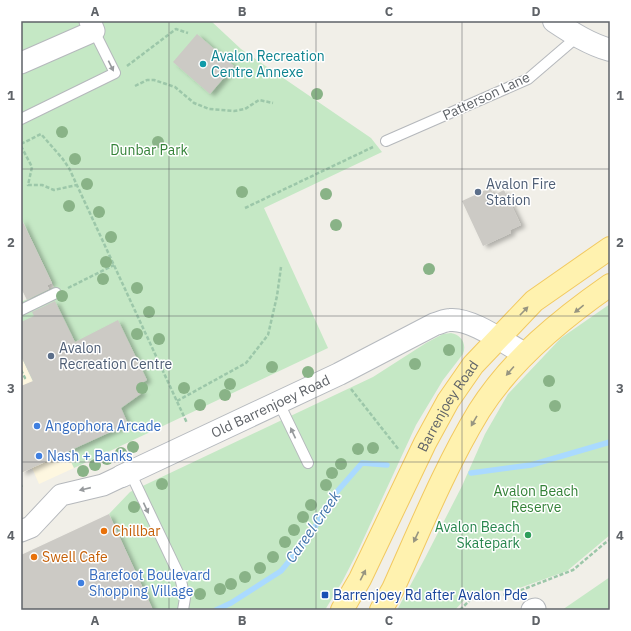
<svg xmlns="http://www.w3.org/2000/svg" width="631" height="631" font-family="'IBM Plex Sans',sans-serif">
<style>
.commercial{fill:#fef7e0}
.green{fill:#c5e8c5}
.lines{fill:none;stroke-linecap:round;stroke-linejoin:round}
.stream{stroke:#aadaff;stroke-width:5.5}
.building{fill:#cccac5;filter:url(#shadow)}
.lane-casing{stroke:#b5b8bc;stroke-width:12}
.street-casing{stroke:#b5b8bc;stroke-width:23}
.secondary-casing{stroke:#b6babf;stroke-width:24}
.primary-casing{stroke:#f2c960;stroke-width:24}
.path{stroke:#9cc7a9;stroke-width:2.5;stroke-dasharray:4 2;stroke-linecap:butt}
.lane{stroke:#fff;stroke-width:10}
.street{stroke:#fff;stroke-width:21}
.secondary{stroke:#fff;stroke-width:22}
.primary{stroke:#fff2af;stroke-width:22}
.tree{fill:#89b387}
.oneway{fill:#979a9d}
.oneway2{fill:#979581}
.grid{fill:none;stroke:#5f6368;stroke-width:1;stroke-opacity:0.55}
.culture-dot{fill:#0f9aa8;stroke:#fff;stroke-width:1.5}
.service-dot{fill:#5c6f8a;stroke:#fff;stroke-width:1.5}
.shop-dot{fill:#3f7fe0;stroke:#fff;stroke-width:1.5}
.food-dot{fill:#e8710a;stroke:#fff;stroke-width:1.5}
.leisure-dot{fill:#2e9e5b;stroke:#fff;stroke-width:1.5}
.transit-dot{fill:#1a4fb4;stroke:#fff;stroke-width:1.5}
.labels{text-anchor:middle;stroke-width:3;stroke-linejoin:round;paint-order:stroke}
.culture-label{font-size:14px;fill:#0d838f;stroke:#fff;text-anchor:start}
.street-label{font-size:14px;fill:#5f6368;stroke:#fff}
.park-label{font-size:14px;fill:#348238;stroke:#fff}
.service-label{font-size:14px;fill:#4e5e75;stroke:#fff;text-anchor:start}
.shop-label{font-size:14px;fill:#366cbe;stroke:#fff;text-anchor:start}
.leisure-label{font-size:14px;fill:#27864d;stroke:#fff;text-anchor:end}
.food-label{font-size:14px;fill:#c56008;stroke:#fff;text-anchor:start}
.transit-label{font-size:14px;fill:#164399;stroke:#fff;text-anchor:start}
.water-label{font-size:15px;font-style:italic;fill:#4174aa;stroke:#fff}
.neatline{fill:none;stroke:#5f6368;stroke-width:1.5}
.grid-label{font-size:13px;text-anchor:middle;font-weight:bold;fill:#5f6368}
</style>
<defs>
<filter id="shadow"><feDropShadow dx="4.5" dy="2.5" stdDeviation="2" flood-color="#0004"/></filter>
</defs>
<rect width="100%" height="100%" fill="#f1efe8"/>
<path class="commercial" d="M21,356L74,468L39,484L32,468L21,473Z"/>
<path class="green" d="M21,21H211L241,49L371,138L382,152L264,208L328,348L74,468L21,356V302L54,287L21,218Z
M610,304V535L567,571L511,591L488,590L466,598L455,610H397L424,560L462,486L485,434L508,394L561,338Z
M451,333C461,335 467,343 463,354L443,380L416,425L357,553L342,582L325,610H153L109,514L130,492L373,377L426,343L443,334Z
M610,577V610H562Z"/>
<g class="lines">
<path class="stream" d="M471,473L531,465L610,442
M216,610L231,603L281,571L309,537L334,495L362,463L387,465"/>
</g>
<path class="building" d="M197,34L234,66L210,94L173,62Z
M490,188L494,195L504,190L521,225L510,230L511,233L483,246L462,201Z
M21,218L52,283L47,285L49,289L27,300L21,288Z
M55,301L75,342L118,320L147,380L137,386L142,393L121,408L128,424L21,473V386L33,381L21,356V322L34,316L32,312Z
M109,514L153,610H21V555Z"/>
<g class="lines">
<g class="lane-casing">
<path id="lane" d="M21,119L115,73L94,31
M386,141L528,79L577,37
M21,310L56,293
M279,403L308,463
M130,472L180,577L185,598L183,610"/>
</g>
<g class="street-casing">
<path id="street" d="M21,63L94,31L90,21
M21,531L31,527L61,495L103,485L122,476
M532,610L535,609"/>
</g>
<g class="secondary-casing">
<g id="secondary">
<path d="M554,21C572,33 589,44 610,50"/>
<path id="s1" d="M122,476L339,374L435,324C440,323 445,320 450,320C472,318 506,344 525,354"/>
</g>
</g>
<g class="primary-casing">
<g id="primary">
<path id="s2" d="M342,610L360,579L425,443L448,401L473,365L534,301L610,248"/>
<path d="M381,610L393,589C420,529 445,467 479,411C511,360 561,319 610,285"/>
</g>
</g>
<path class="path" d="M127,66L176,29L188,33
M135,86L147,80H154L175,87L194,103L209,109L234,111L245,109L259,100L273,103
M21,144L41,134L62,158L69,168L187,423
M21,146L32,167L28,185H42L54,190L77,185
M245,208L373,147
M68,288L114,265
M21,370L25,378L21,379
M351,389L399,450
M177,401L246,363L268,335L277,296L281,267
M21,485L22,487
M460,610L470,600L480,596L511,594L573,570L605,543L610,540"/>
<use href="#lane" class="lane"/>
<use href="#street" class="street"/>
<use href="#secondary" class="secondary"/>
<use href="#primary" class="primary"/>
</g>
<g class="tree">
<circle cx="317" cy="94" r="6"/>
<circle cx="62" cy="132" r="6"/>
<circle cx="158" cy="142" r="6"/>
<circle cx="75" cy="159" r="6"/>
<circle cx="87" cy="184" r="6"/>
<circle cx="242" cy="192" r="6"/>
<circle cx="326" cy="194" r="6"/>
<circle cx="69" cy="206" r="6"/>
<circle cx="99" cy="212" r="6"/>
<circle cx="336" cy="225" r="6"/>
<circle cx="111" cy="237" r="6"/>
<circle cx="106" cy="262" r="6"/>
<circle cx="429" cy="269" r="6"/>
<circle cx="103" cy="279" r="6"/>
<circle cx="137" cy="288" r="6"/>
<circle cx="62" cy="296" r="6"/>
<circle cx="149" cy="312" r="6"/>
<circle cx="137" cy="334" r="6"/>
<circle cx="159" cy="339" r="6"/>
<circle cx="449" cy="350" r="6"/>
<circle cx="415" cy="364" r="6"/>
<circle cx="272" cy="367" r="6"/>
<circle cx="308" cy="372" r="6"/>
<circle cx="549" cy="381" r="6"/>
<circle cx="230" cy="384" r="6"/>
<circle cx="142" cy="388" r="6"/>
<circle cx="184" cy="388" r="6"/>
<circle cx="225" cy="395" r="6"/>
<circle cx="200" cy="405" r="6"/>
<circle cx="555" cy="406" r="6"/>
<circle cx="133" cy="447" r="6"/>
<circle cx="373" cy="448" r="6"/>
<circle cx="358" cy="449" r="6"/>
<circle cx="121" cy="453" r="6"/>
<circle cx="107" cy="459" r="6"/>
<circle cx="341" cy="464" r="6"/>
<circle cx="95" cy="465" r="6"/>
<circle cx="83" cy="471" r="6"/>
<circle cx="332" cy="473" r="6"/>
<circle cx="162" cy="484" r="6"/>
<circle cx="326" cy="485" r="6"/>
<circle cx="311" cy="505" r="6"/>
<circle cx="134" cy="507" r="6"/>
<circle cx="303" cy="517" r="6"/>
<circle cx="294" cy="530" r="6"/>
<circle cx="285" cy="542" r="6"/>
<circle cx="273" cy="557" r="6"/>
<circle cx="260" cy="568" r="6"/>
<circle cx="245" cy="577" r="6"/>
<circle cx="231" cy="584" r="6"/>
<circle cx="220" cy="589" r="6"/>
<circle cx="200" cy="594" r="6"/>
</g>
<defs><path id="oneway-solid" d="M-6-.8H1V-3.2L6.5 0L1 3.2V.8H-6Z"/></defs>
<g class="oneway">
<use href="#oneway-solid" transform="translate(111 66) rotate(64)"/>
<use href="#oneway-solid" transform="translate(293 433) rotate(-115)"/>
<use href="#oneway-solid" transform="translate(85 489) rotate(167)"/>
<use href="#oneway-solid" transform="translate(146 508) rotate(65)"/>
</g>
<g class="oneway2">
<use href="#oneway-solid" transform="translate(579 309) rotate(141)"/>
<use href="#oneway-solid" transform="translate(524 311) rotate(-46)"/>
<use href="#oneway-solid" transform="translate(510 371) rotate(131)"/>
<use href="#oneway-solid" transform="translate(474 421) rotate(120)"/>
<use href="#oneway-solid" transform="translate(416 537) rotate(115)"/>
<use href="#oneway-solid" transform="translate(363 575) rotate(-63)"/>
</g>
<path class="grid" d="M169,21V610M316,21V610M462,21V610M21,169H610M21,316H610M21,462H610"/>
<circle class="culture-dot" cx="203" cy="64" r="4"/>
<g class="service-dot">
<circle cx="478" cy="192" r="4"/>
<circle cx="51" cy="356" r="4"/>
</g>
<g class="shop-dot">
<circle cx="37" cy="426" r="4"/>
<circle cx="39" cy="456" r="4"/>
<circle cx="81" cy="583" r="4"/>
</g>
<g class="food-dot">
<circle cx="104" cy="531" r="4"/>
<circle cx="34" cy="557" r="4"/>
</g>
<circle class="leisure-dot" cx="528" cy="535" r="4"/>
<rect class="transit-dot" x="321" y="591" width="8" height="8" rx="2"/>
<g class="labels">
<g class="culture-label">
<text x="211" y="61">Avalon Recreation<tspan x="211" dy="16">Centre Annexe</tspan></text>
</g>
<g class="street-label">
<text transform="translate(486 96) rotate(-25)" y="5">Patterson Lane</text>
<text dy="5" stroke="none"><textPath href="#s1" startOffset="164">Old Barrenjoey Road</textPath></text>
<text dy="5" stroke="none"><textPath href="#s2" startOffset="230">Barrenjoey Road</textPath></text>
</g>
<g class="park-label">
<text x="149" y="155">Dunbar Park</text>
<text x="536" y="496">Avalon Beach<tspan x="536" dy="16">Reserve</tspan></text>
</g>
<g class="service-label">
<text x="486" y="189">Avalon Fire<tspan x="486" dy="16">Station</tspan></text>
<text x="59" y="353">Avalon<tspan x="59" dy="16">Recreation Centre</tspan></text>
</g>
<g class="shop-label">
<text x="45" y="431">Angophora Arcade</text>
<text x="47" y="461">Nash + Banks</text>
<text x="89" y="580">Barefoot Boulevard<tspan x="89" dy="16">Shopping Village</tspan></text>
</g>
<g class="leisure-label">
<text x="520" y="532">Avalon Beach<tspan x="520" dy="16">Skatepark</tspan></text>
</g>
<g class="food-label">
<text x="112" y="536">Chillbar</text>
<text x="42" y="562">Swell Cafe</text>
</g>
<g class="transit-label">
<text x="333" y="600">Barrenjoey Rd after Avalon Pde</text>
</g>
<g class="water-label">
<text transform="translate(313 527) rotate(-55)" y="5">Careel Creek</text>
</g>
</g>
<rect width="631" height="631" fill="none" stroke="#ffffff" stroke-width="44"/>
<rect x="22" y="22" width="587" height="587" class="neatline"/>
<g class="grid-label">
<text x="95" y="16">A</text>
<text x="242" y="16">B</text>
<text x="389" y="16">C</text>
<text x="536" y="16">D</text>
<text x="11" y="100">1</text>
<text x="620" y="100">1</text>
<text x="11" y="247">2</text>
<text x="620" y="247">2</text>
<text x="11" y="393">3</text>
<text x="620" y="393">3</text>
<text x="11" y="540">4</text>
<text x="620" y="540">4</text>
<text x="95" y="625">A</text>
<text x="242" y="625">B</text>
<text x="389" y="625">C</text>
<text x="536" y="625">D</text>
</g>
</svg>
